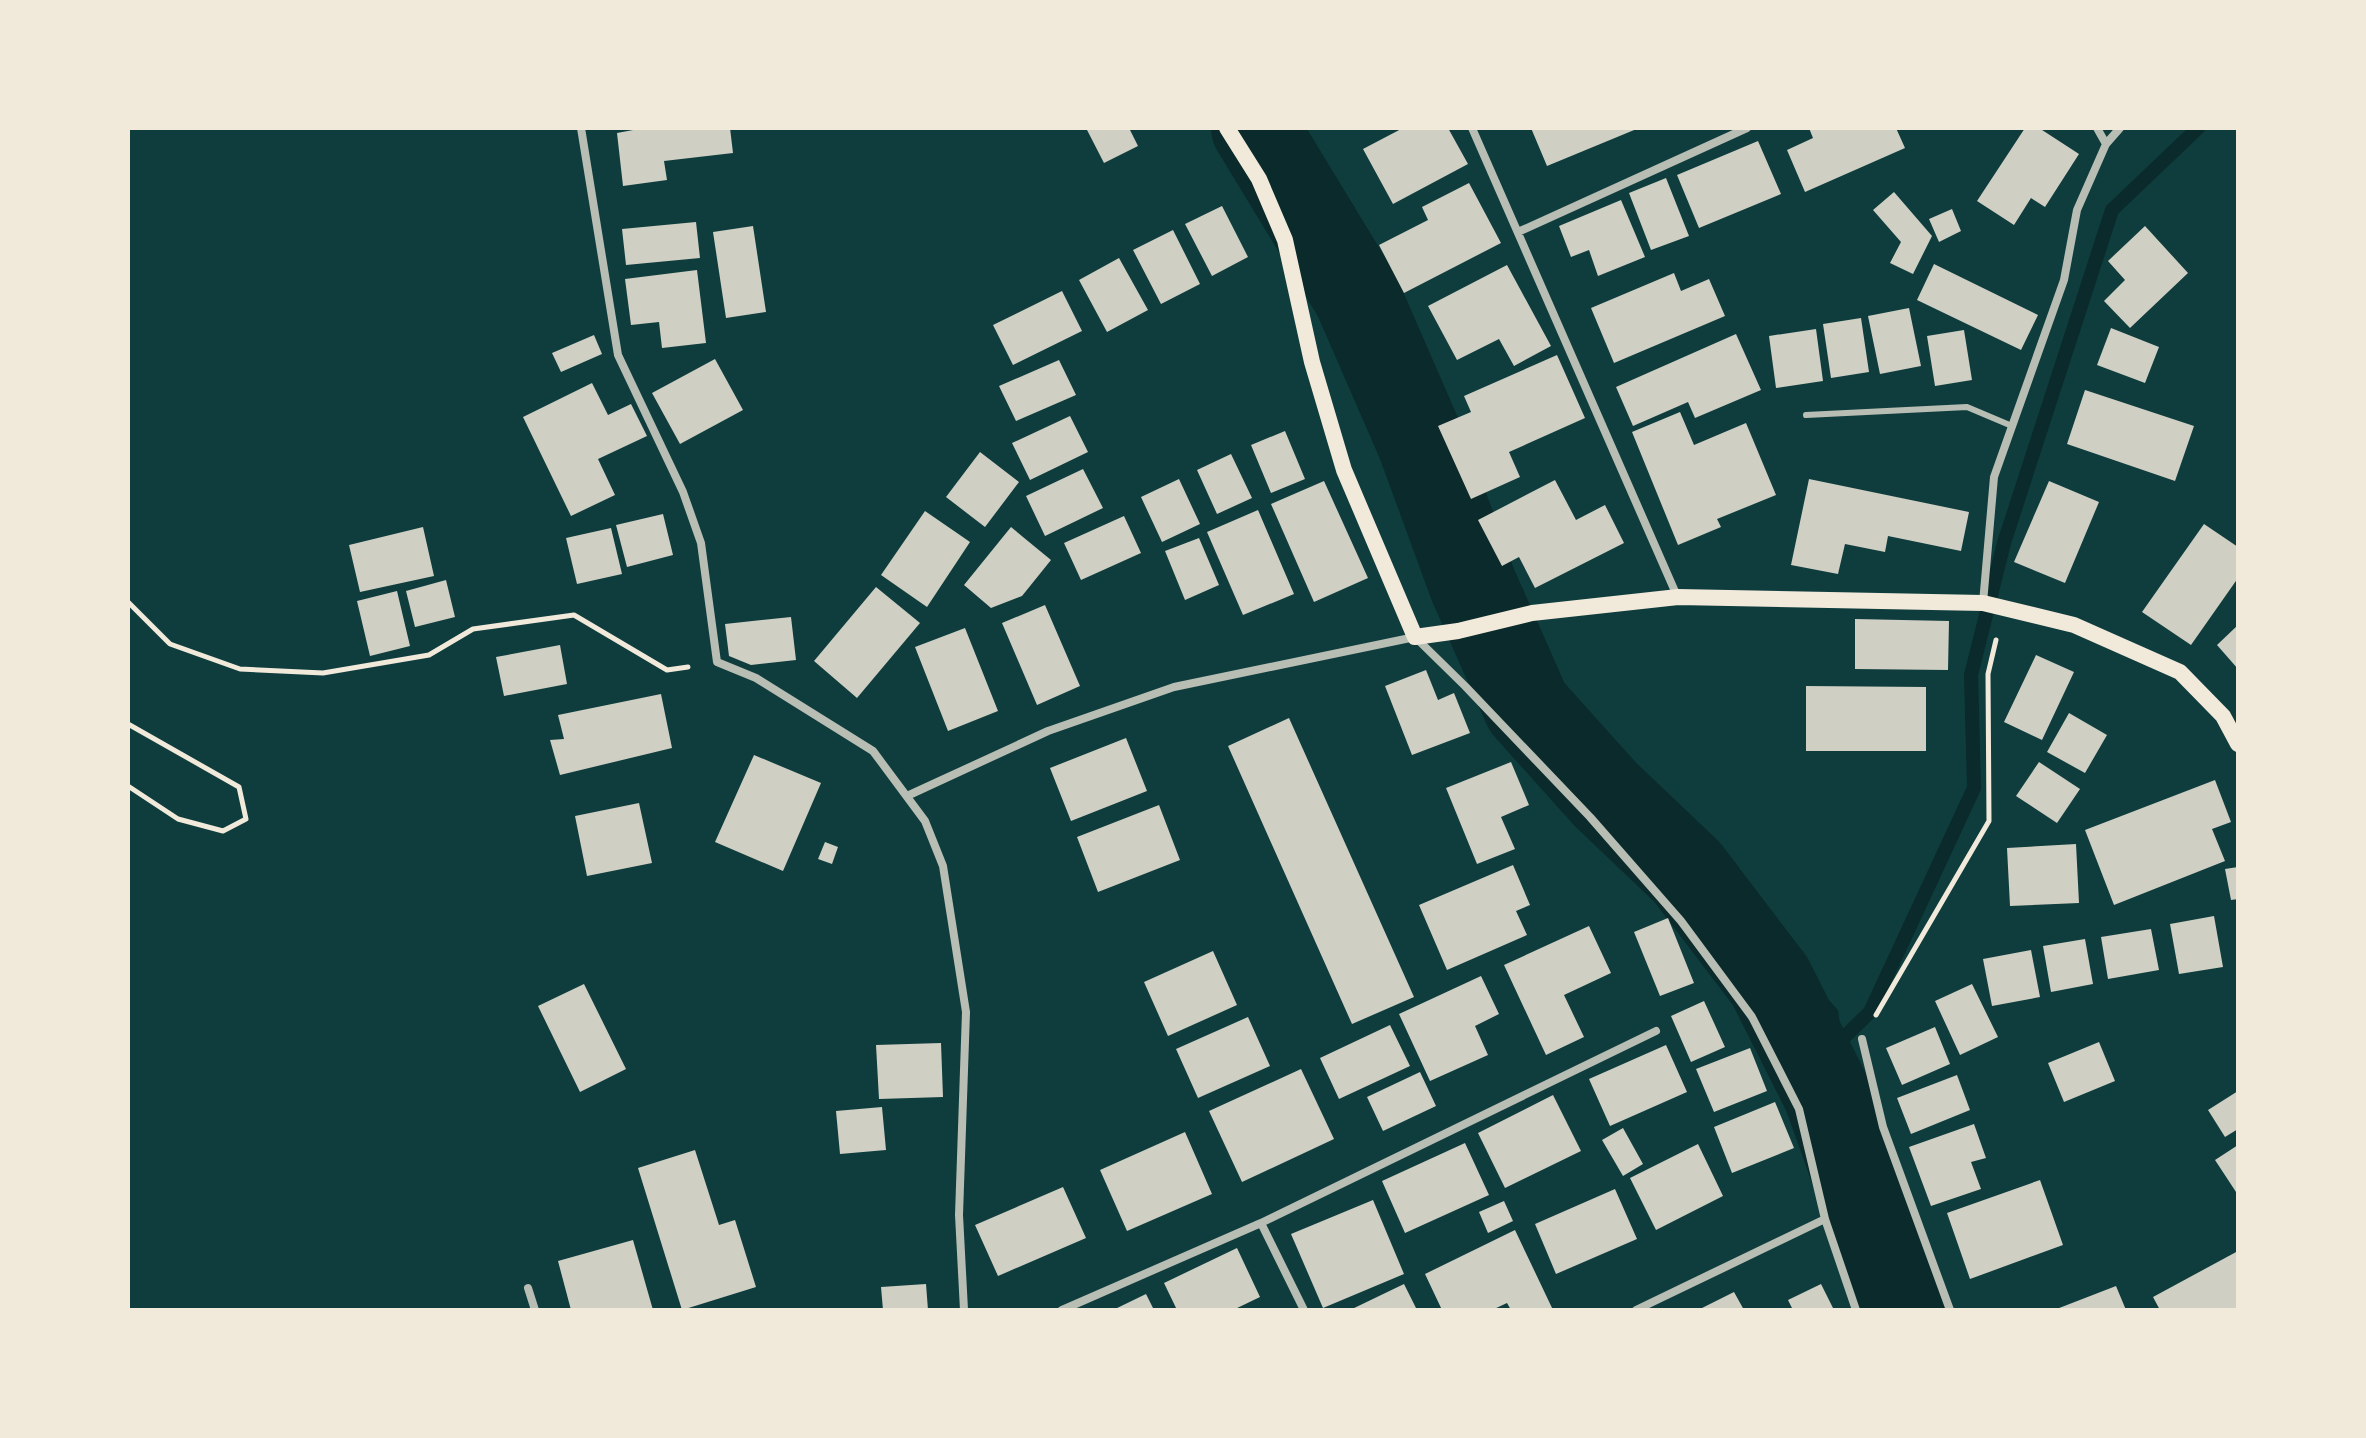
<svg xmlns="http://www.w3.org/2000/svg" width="2366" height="1438" font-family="Cabin,sans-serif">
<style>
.water{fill:#0a2a2b}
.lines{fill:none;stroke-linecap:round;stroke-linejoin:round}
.stream{stroke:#0a2a2b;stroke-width:14}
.river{stroke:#0a2a2b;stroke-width:88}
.building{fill:#cfcfc3}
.path{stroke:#f1e9da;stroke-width:5}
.service{stroke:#b8beb3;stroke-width:6}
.minor{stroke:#b8beb3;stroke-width:8}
.secondary{stroke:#f1e9da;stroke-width:16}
</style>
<rect width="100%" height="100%" fill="#0f3d3e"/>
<path class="water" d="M1799,968L1838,1010L1847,1080L1893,1221L1925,1310H1886L1848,1191L1829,1120L1761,1002Z"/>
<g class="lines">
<path class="stream" d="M1828,1053L1870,1012L1974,788L1971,675L2004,543L2112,210L2198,128"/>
<path class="river" d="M1255,128L1357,296L1421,443L1473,585L1527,707L1605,794L1687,872L1770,981L1827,1094L1904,1310"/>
</g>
<path class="building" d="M632,128H730L733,153L664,161L667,180L623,186L617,133L633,130Z
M1086,128H1129L1138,146L1104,163Z
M1403,128H1448L1468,164L1393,204L1363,149Z
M1531,128H1639L1547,166Z
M1809,128H1896L1905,148L1805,192L1787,150L1813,138Z
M2025,128H2039L2079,154L2045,207L2031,198L2014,225L1977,201Z
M1758,141L1781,194L1699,228L1677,175Z
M1666,178L1689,236L1651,250L1629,193Z
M1469,183L1501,243L1404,293L1379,245L1428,220L1422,207Z
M1894,192L1932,236L1913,274L1890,263L1901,242L1873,210Z
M1621,200L1645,257L1598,276L1589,250L1571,257L1559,226Z
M1222,206L1248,257L1212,276L1185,224Z
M1952,209L1961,231L1939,242L1929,219Z
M696,222L700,258L626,265L622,229Z
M753,226L766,312L726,318L713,232Z
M2145,226L2188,273L2130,328L2104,301L2125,280L2108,261Z
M1173,230L1200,284L1161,304L1133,250Z
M1119,258L1148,310L1107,332L1079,280Z
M1934,264L2038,315L2021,350L1917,300Z
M1507,265L1551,346L1514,366L1499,339L1457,360L1428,306Z
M697,270L706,343L662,348L659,322L631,325L625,279Z
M1674,273L1681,291L1709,279L1725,316L1614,363L1591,308Z
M1062,291L1082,331L1013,365L993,325Z
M1909,308L1921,366L1880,374L1868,316Z
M1861,318L1869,372L1831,378L1823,324Z
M2111,328L2159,347L2145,383L2097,365Z
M1816,329L1823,381L1776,388L1769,336Z
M1964,330L1972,380L1935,386L1927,336Z
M1736,334L1761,390L1695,418L1688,402L1633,426L1616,387Z
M594,335L602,354L561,372L552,353Z
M1557,355L1585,418L1509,452L1520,477L1471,499L1438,426L1471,412L1464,396Z
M715,359L743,410L680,444L652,393Z
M1059,360L1076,395L1016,421L999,386Z
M592,383L608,415L631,404L647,436L598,459L615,495L571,516L523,417Z
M2085,390L2194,426L2175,481L2067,444Z
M1680,412L1694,445L1746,423L1776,495L1717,519L1721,527L1678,545L1632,432Z
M1070,416L1088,452L1030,480L1012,443Z
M1285,431L1305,479L1271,493L1251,445Z
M980,452L1019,482L985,527L946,497Z
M1231,454L1252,498L1217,514L1197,470Z
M1083,469L1103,508L1045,536L1026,496Z
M1179,479L1200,524L1162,542L1141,497Z
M1809,479L1969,512L1961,551L1888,536L1885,552L1845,544L1838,574L1791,565Z
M1555,480L1576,520L1605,505L1624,543L1535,588L1519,557L1502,566L1478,520Z
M1324,481L1368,578L1314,602L1271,504Z
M2049,481L2099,502L2065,583L2014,562Z
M1258,510L1294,594L1243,615L1207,532Z
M925,511L970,542L927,607L881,575Z
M663,514L673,555L627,567L616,525Z
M1124,516L1141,553L1081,580L1064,543Z
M2204,524L2238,547V578L2191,645L2142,612Z
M423,527L434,576L360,592L349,545Z
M1011,527L1051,560L1022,596L991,608L964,585Z
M611,528L622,574L577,584L566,538Z
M1199,538L1219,585L1185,600L1165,551Z
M446,580L455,617L415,627L406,591Z
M876,587L920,623L857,698L814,661Z
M397,591L410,646L370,656L357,601Z
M1045,605L1080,686L1037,705L1002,623Z
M791,617L796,660L751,665L729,656L725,624Z
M1855,619L1949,621L1948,670L1855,669Z
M2238,625V669L2217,645Z
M965,628L998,711L948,731L915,647Z
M560,645L567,684L504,696L496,657Z
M2036,655L2074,672L2042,740L2004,722Z
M1426,670L1438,700L1454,693L1470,733L1412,755L1385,686Z
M1806,686L1926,687V751H1806Z
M661,694L672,748L560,775L550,740L564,739L558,715Z
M2069,713L2107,735L2085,773L2047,752Z
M1289,718L1414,997L1352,1024L1228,746Z
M1126,738L1147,791L1071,821L1050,768Z
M754,755L821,783L783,871L715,842Z
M1511,762L1529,805L1501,817L1515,849L1477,864L1446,788Z
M2039,762L2080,789L2057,823L2016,796Z
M2215,780L2231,822L2212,829L2225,861L2114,905L2085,830Z
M639,803L652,863L587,876L575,816Z
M1159,805L1180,860L1098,892L1077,837Z
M825,842L838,847L832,864L818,859Z
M2076,844L2079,903L2010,906L2007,848Z
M1513,865L1530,905L1516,911L1527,935L1447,970L1419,905Z
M2238,867V899L2231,900L2225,869Z
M2214,916L2223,967L2179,974L2170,924Z
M1668,918L1694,983L1660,996L1634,932Z
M1589,926L1611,973L1564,995L1584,1037L1546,1055L1504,965Z
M2151,929L2159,970L2108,979L2101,937Z
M2085,939L2093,984L2051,992L2043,946Z
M2031,950L2040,997L1992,1006L1983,959Z
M1213,951L1237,1005L1168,1036L1144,982Z
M1481,976L1499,1014L1475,1026L1488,1055L1430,1081L1399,1014Z
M584,984L626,1069L580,1092L538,1006Z
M1972,984L1998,1037L1960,1055L1935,1001Z
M1704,1001L1725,1047L1691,1062L1671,1016Z
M1248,1017L1270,1066L1198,1098L1176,1049Z
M1390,1025L1410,1066L1339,1099L1320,1058Z
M1935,1027L1950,1064L1902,1085L1886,1048Z
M2099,1042L2115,1081L2064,1102L2048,1063Z
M941,1043L943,1097L879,1099L876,1045Z
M1666,1045L1687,1092L1610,1126L1589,1079Z
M1750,1048L1767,1091L1714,1112L1696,1069Z
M1301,1069L1334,1139L1242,1182L1209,1111Z
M1420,1072L1436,1106L1383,1131L1367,1097Z
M1957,1075L1970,1110L1911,1134L1897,1098Z
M2238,1091V1129L2225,1137L2208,1110Z
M1553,1095L1581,1151L1505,1188L1478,1133Z
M1775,1102L1794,1148L1732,1173L1714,1127Z
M882,1107L886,1150L840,1154L836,1111Z
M1974,1124L1986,1158L1971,1162L1981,1189L1931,1206L1909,1147Z
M1623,1128L1643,1164L1623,1176L1602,1140Z
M1185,1132L1212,1194L1127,1231L1100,1170Z
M1465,1143L1489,1195L1405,1233L1382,1181Z
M1698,1144L1723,1196L1656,1230L1630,1178Z
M2238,1145V1195L2215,1160Z
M695,1150L719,1225L735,1220L756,1287L682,1310L638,1168Z
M2040,1180L2063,1245L1970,1279L1947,1213Z
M1063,1187L1086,1238L998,1276L975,1225Z
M1615,1189L1637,1239L1556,1274L1535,1224Z
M1373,1200L1404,1274L1323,1308L1291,1234Z
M1504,1201L1513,1221L1488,1233L1479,1212Z
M1515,1230L1553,1310H1511L1507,1303L1492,1310H1442L1425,1274Z
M633,1240L653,1310H571L558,1261Z
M1237,1248L1260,1297L1233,1310H1177L1164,1283Z
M2238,1251V1310H2160L2153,1297Z
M926,1284L928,1310H883L881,1287Z
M1404,1284L1417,1310H1350Z
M1821,1284L1834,1310H1793L1788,1300Z
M2116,1286L2126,1310H2054Z
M1734,1292L1744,1310H1698Z
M1146,1294L1154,1310H1113Z"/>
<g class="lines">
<path class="path" d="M128,602L170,644L240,669L323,673L429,655L473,629L574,615L667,670L688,667
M128,724L239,787L246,819L223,831L178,819L128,786
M1876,1015L1989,821L1988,674L1996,640"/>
<path class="service" d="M1806,415L1967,407L2012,426"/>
<path class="minor" d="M581,128L618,355L683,492L701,543L717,662L756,678L873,751L925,821L943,866L966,1012L959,1215L964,1310
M1472,128L1677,596
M2097,128L2106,144
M1518,232L1747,128
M1983,603L1994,477L2064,280L2077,210L2106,144L2120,128
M907,796L1048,731L1174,687L1415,637L1465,686L1590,817L1681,921L1752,1017L1799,1109L1825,1219L1856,1310
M1862,1039L1883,1127L1950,1310
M1261,1223L1304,1310
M528,1288L535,1310
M1062,1310L1261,1223L1656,1031
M1636,1310L1825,1219"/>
<path class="secondary" d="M1227,128L1259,179L1285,240L1312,362L1344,470L1415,637L1458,631L1532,613L1678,597L1983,603L2074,625L2180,672L2223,716L2238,744"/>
</g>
<rect width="2366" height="1438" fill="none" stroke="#f1e9da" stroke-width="260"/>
</svg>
